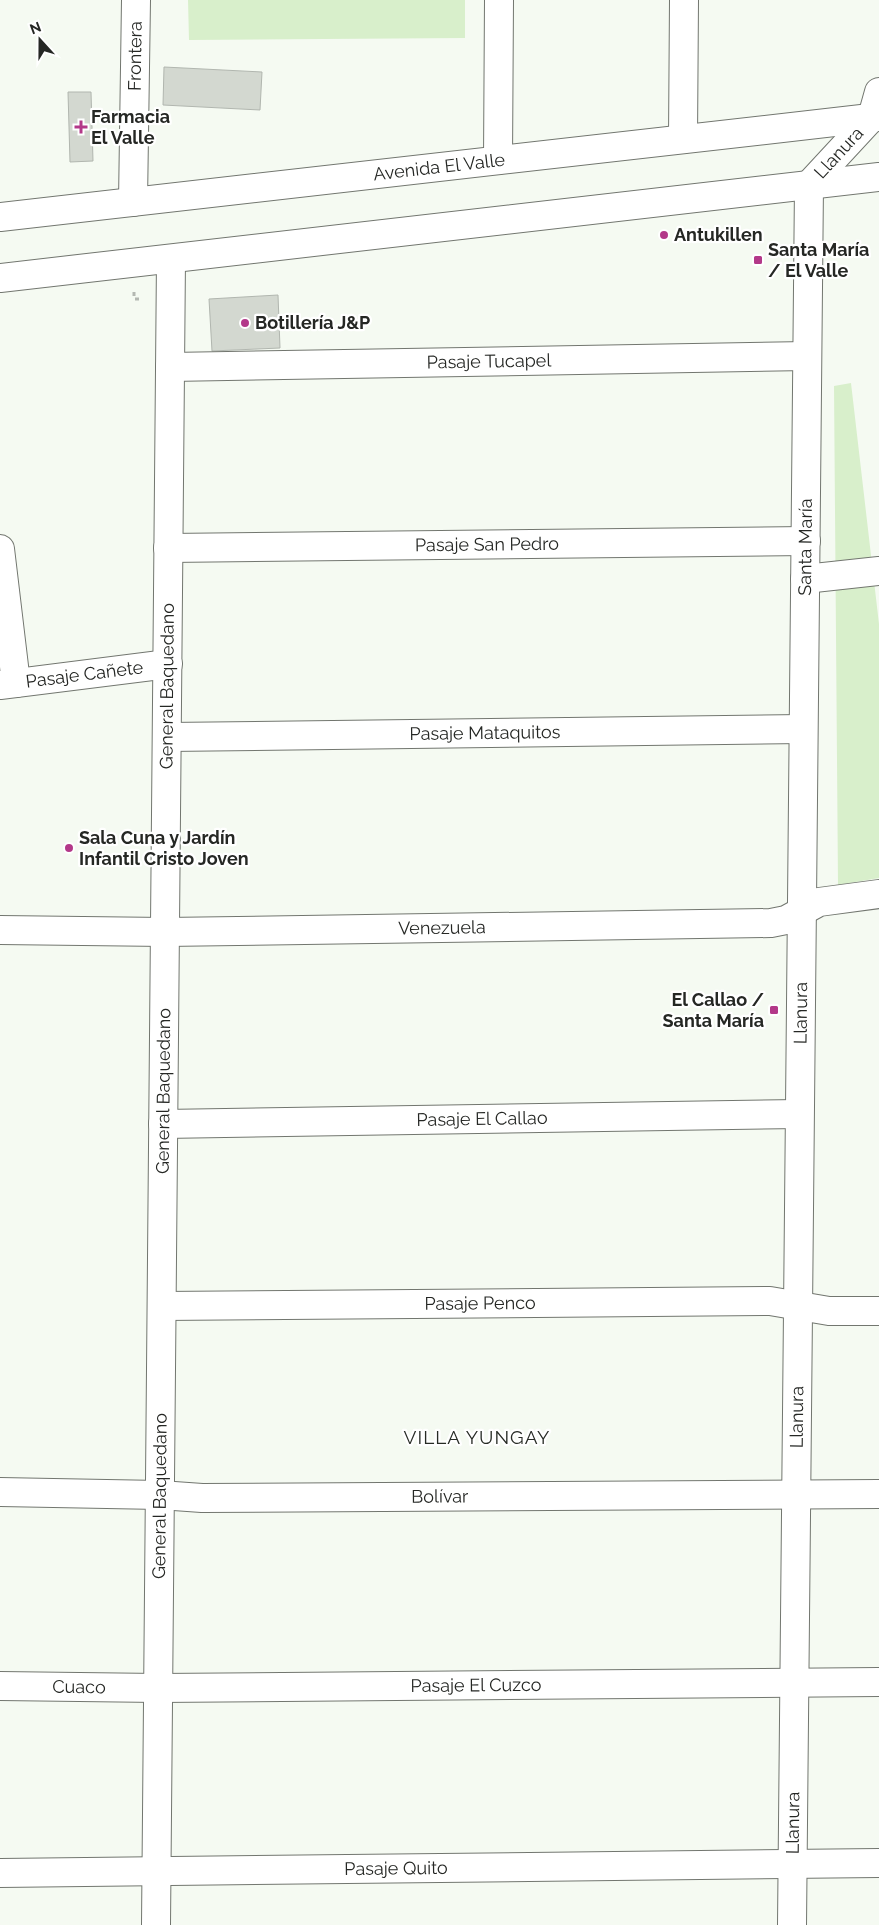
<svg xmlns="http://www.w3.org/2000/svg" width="879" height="1925" font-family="Raleway,sans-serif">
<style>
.green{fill:#d8efcb}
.building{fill:#d3d8d0;stroke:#b1b6af}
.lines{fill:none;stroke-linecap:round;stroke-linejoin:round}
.minor-casing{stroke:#72766f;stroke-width:30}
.tertiary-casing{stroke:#72766f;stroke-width:30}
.path{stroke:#b4b8b2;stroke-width:3;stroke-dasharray:4 4;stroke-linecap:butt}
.minor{stroke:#fff;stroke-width:28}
.tertiary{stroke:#fff;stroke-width:28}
.poi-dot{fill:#b33889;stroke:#fff;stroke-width:2}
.labels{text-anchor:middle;stroke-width:4.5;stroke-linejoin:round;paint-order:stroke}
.street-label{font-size:18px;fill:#252724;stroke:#fff}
.poi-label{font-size:18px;font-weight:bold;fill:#252724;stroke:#fff;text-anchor:start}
.neighbourhood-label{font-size:19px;letter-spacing:1px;fill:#272b25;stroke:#fff}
</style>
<rect width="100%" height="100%" fill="#f5faf2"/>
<path class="green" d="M188,0H465V38L189,40Z
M851,383L879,624V878L838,885L834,386Z"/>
<path class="building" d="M164,67L262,72L260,110L163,105Z
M68,92H91L93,161L70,162Z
M278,295L280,348L212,351L209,299Z"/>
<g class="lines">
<g class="minor-casing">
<g id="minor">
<path d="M683,139L684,0"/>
<path d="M498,160L499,0"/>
<path id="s1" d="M133,202L136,0"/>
<path id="s2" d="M170,367L807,356"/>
<path id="s3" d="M168,548L806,541"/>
<path d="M0,549L16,683"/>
<path d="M805,579L879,571"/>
<path id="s4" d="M0,685L168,664"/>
<path id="s5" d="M167,737L803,729"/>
<path id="s6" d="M0,930L165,932L771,923L786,920L819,902L879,894"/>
<path id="s7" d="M163,1124L799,1114"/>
<path id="s8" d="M162,1306L770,1301L829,1311H879"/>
<path id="s9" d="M0,1492L160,1495L202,1498L879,1494"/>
<path id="s10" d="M0,1686L158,1688L879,1682"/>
<path id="s11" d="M0,1873L879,1863"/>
<path id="s12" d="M156,1925L171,259"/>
<path id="s13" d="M792,1925L809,185L872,117L879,92"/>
</g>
</g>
<g class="tertiary-casing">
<g id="tertiary">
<path id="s14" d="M0,217L879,117"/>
<path d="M0,278L879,177"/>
</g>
</g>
<path class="path" d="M134,292V299H143"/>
<use href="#minor" class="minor"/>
<use href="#tertiary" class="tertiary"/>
</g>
<g class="poi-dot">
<path d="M78.5 119.5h5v5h5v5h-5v5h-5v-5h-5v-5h5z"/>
<circle cx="664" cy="235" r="5"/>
<rect x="753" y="255" width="10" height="10" rx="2.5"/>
<circle cx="245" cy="323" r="5"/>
<circle cx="69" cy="848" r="5"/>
<rect x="769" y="1005" width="10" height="10" rx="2.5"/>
</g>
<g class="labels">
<g class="street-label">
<text dy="6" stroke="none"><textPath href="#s1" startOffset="146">Frontera</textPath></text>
<text dy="6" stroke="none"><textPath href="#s13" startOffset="1784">Llanura</textPath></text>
<text dy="6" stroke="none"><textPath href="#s14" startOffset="442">Avenida El Valle</textPath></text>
<text dy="6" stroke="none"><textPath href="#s2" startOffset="319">Pasaje Tucapel</textPath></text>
<text dy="6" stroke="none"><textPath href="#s3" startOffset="319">Pasaje San Pedro</textPath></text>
<text dy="6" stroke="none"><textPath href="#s13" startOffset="1378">Santa María</textPath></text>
<text dy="6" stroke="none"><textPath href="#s4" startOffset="85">Pasaje Cañete</textPath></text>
<text dy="6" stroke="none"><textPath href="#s12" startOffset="1239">General Baquedano</textPath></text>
<text dy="6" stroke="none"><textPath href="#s5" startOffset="318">Pasaje Mataquitos</textPath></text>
<text dy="6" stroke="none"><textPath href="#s6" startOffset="442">Venezuela</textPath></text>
<text dy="6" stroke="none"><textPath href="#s13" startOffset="912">Llanura</textPath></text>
<text dy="6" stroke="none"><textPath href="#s12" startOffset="834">General Baquedano</textPath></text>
<text dy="6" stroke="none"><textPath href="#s7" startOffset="319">Pasaje El Callao</textPath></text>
<text dy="6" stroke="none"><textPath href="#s8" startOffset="318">Pasaje Penco</textPath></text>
<text dy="6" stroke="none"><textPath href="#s13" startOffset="508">Llanura</textPath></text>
<text dy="6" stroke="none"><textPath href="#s12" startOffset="429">General Baquedano</textPath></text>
<text dy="6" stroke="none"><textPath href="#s9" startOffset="440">Bolívar</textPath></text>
<text dy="6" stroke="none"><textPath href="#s10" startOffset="476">Pasaje El Cuzco</textPath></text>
<text dy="6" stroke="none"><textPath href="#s10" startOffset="79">Cuaco</textPath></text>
<text dy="6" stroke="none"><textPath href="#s13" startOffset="102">Llanura</textPath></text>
<text dy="6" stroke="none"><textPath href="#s11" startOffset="396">Pasaje Quito</textPath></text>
</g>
<g class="poi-label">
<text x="91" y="123">Farmacia<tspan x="91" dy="21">El Valle</tspan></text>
<text x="674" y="241">Antukillen</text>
<text x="768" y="256">Santa María<tspan x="768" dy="21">/ El Valle</tspan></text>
<text x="255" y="329">Botillería J&amp;P</text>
<text x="79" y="844">Sala Cuna y Jardín<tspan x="79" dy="21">Infantil Cristo Joven</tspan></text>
<text x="764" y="1006" text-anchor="end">El Callao /<tspan x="764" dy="21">Santa María</tspan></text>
</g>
<g class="neighbourhood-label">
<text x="477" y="1444">VILLA YUNGAY</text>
</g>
</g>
<g transform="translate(40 40) rotate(339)" stroke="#ffffff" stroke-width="4" paint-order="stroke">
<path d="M0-4L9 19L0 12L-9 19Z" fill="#252724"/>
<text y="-8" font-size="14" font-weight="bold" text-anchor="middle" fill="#252724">N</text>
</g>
</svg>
